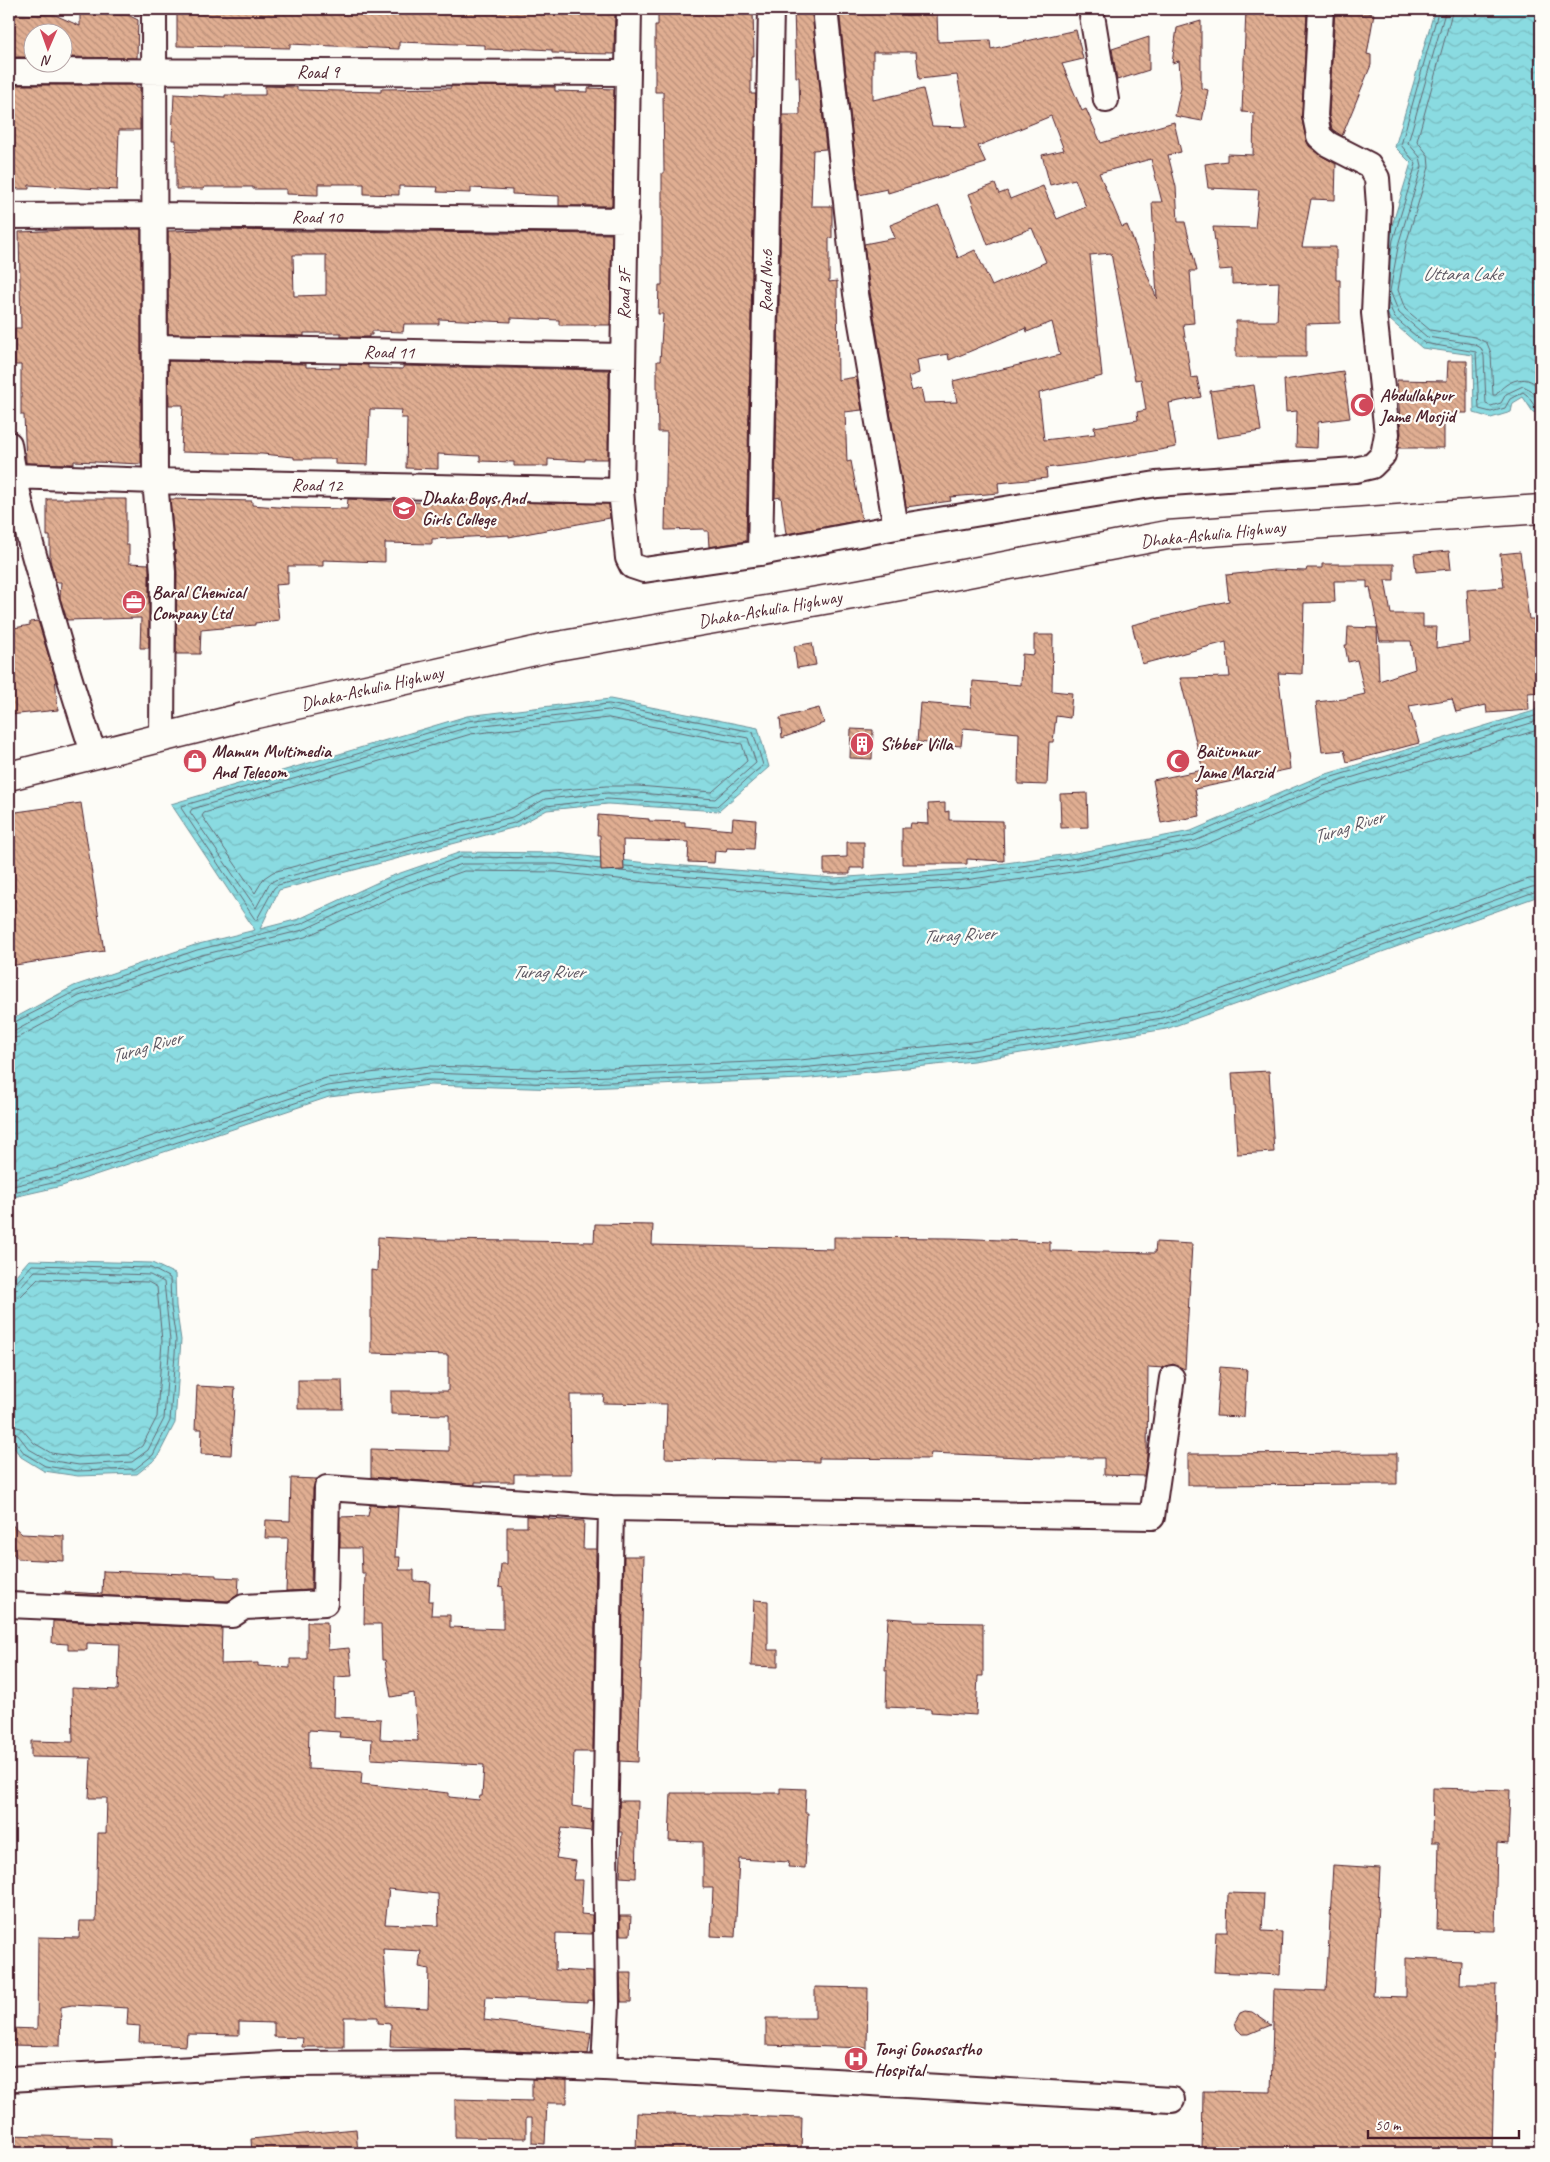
<svg xmlns="http://www.w3.org/2000/svg" width="1550" height="2162" font-family="Caveat,sans-serif">
<style>
.water{fill:url(#water-waves);stroke:#709098}
.lines{fill:none;stroke-linecap:round;stroke-linejoin:round}
.shore{stroke:#646a74;stroke-width:1}
.building{fill:url(#building-back-hatch);stroke:#4a1f2b;fill-rule:evenodd}
.minor-casing{stroke:#4a1f2b;stroke-width:28}
.trunk-casing{stroke:#4a1f2b;stroke-width:31}
.minor{stroke:#fdfcf7;stroke-width:24}
.trunk{stroke:#fdfcf7;stroke-width:28}
.labels{text-anchor:middle;stroke-width:4.5;stroke-linejoin:round;paint-order:stroke}
.street-label{font-size:18px;fill:#4a1f2b;stroke:#fdfcf7}
.poi-label{font-size:18px;font-weight:bold;fill:#4a1f2b;stroke:#fdfcf7;text-anchor:start}
.water-label{font-size:19px;font-style:italic;fill:#5d5762;stroke:#fdfcf7}
</style>
<defs>
<pattern id="water-waves" width="16" height="10" patternUnits="userSpaceOnUse" patternTransform="scale(1.25)"><rect width="16" height="10" fill="#8adbe1"/><path d="M0 5q4-4 8 0t8 0" fill="none" stroke="#79bcc1"/></pattern>
<pattern id="building-back-hatch" width="6" height="6" patternUnits="userSpaceOnUse" patternTransform="scale(1.25)"><rect width="6" height="6" fill="#e0ae92"/><path d="M-1 5l2 2M0 0l6 6M5-1l2 2" fill="none" stroke="#b88d77"/></pattern>
</defs>
<rect width="100%" height="100%" fill="#fdfcf7"/>
<filter id="ink" filterUnits="userSpaceOnUse"><feTurbulence type="fractalNoise" baseFrequency=".02" numOctaves="2"/><feDisplacementMap in="SourceGraphic" scale="10" xChannelSelector="R" yChannelSelector="G"/><feConvolveMatrix kernelMatrix="1 2 1 2 8 2 1 2 1" color-interpolation-filters="sRGB"/></filter>
<g filter="url(#ink)">
<path class="water" d="M1435,9H1541V414L1533,412L1523,397L1513,403L1511,412L1491,418L1474,413L1473,355L1422,348L1390,320L1379,292L1388,239L1411,163L1395,147Z
M610,699L758,728L769,767L719,811L608,804L547,810L516,827L279,890L260,929L299,919L389,877L461,852L557,853L647,863L834,878L964,869L1076,853L1191,831L1320,776L1534,711L1541,703V897H1536L1166,1029L973,1061L802,1079L561,1089L430,1085L329,1097L62,1186L9,1198V1021L74,986L195,945L255,930L171,804L467,716Z
M29,1260L152,1263L175,1274L176,1306L181,1340L175,1423L157,1458L137,1474L78,1476L44,1471L21,1457L9,1441V1283Z"/>
<g class="lines">
<path class="shore" d="M1446,9L1408,143L1420,157L1422,166L1399,242L1390,291L1399,313L1427,337L1474,344L1481,348L1484,356L1486,404L1491,406L1501,403L1506,394L1523,386L1531,390L1541,403
M1453,9L1417,141L1428,155L1429,167L1406,244L1398,290L1405,309L1430,330L1475,337L1487,343L1491,353L1493,395H1496C1507,379 1529,372 1541,390
M1390,259L1393,240L1416,164L1401,145L1439,9
M1388,301L1394,317L1424,343L1476,352L1479,409L1491,412L1505,408L1510,399L1523,392L1527,395L1536,408L1541,409
M609,704L753,732L763,765L717,806L607,799L546,806L514,823L278,885L274,888L256,921L181,808L182,806L468,721Z
M609,710L748,738L756,763L715,799L638,793H607L545,799L512,817L275,880L269,884L256,908L190,812L192,809L469,727Z
M609,718L742,744L747,761L712,792L638,786H606L543,792L509,810L273,872L264,878L255,893L202,816L204,813L471,734Z
M625,866L834,883L965,874L1077,858L1192,836L1322,780L1535,716L1541,711
M619,871L833,889L965,880L1078,864L1195,841L1324,786L1541,720
M9,1025L76,991L197,950L301,924L391,882L461,857L557,858L600,863
M9,1032L15,1031L79,996L198,956L303,930L394,888L462,864H556L600,869
M9,1039L19,1037L82,1003L200,963L305,937L396,895L464,871L556,872L645,882L833,897L967,887L1079,871L1195,849L1327,793L1541,729
M9,1179L57,1168L326,1078L430,1066L561,1070L800,1060L971,1042L1161,1011L1529,879L1541,878
M9,1187L59,1175L327,1086L430,1073L561,1078L801,1068L972,1050L1162,1018L1532,887L1541,886
M9,1193L61,1181L328,1092L430,1080L561,1084L801,1074L973,1056L1164,1024L1534,892H1541
M9,1286L14,1285L32,1265L151,1268L170,1278L171,1307L176,1340L170,1421L153,1455L135,1469L78,1471L45,1466L25,1454L14,1440L9,1439
M9,1292L18,1289L35,1271L150,1275L164,1282L170,1340L164,1419L148,1450L132,1462L79,1465L48,1460L29,1449L18,1435L9,1432
M9,1300L21,1296L38,1279L148,1282L157,1287L162,1341L157,1417L142,1446L129,1455L79,1457L51,1453L34,1443L21,1428L9,1425"/>
</g>
<path class="building" d="M177,9H480V10L519,11V9L584,11V9H615L614,54L552,53V50L513,48V50L485,49V45L399,42V49L290,44V48L177,46Z
M658,9H753L754,56H751V94H756L746,541L709,547L708,531H704V529L665,530L667,432H658L657,388V361H660L663,314H658L659,285H662V173H664L663,92H655V25H658Z
M794,9H812L826,149L813,150L811,206H832V238H829V282L837,281L838,380L856,377L862,410L845,412L847,462L851,461L862,520L786,534L781,497L775,498L783,115H800L799,77H796Z
M839,9H905V15L937,14L938,42L990,40L991,49L1076,30L1083,59L1062,64L1082,111L1086,109L1101,143L1174,122L1181,152L1168,155L1176,187L1178,222H1185L1197,271H1190L1194,323L1183,324L1191,378L1197,377L1201,397L1169,403L1176,447L1086,463L1046,468L1047,478L998,483L999,493L950,497L951,501L906,507L870,292L864,244L895,238L890,225L939,206L958,258L975,250L992,286L1046,262L1032,228L988,245L969,194L995,184L999,194L1007,191L1010,199L1043,186L1057,219L1086,207L1075,179L1050,185L1042,155L1064,150L1051,116L978,146L986,163L888,193L887,189L859,195ZM873,52H916L919,79L957,75L967,127L932,126L923,89L873,100ZM1151,159L1162,202H1152L1157,299L1127,225L1122,227L1099,173ZM1111,253L1135,380L1141,379L1146,410L1137,412L1138,420L1094,427L1095,434L1044,440L1039,393L1102,376L1090,255ZM1052,322L1060,355L953,381L957,402L924,403L921,388L912,391L908,377L919,373L917,360L948,354L949,360L1026,328L1027,332Z
M1246,9H1307L1302,119L1306,139L1309,146L1322,156L1336,164L1335,200L1311,199L1302,247H1336V280H1340V323L1306,324V357H1236V321H1277L1279,282L1232,284V269L1219,270L1213,227L1255,228L1259,190L1208,188L1205,164L1227,161V154L1253,155L1254,113L1242,112Z
M1335,9L1374,14L1367,54L1371,55V65L1342,136L1332,129L1329,115Z
M9,14L55,15L80,26V14L128,15L138,20L137,58L62,57V32H32V57H9Z
M1201,21V88L1208,90L1202,121L1175,116L1181,87L1179,61L1172,63L1177,28Z
M1149,37V70L1117,80L1112,49Z
M9,85H136V87H140V130H119L117,190L29,185V189H9Z
M265,86L297,87V90L381,92V89L451,88V86L555,87V91L588,92V88L614,89L612,206H559V196L512,194V190L471,188V193L437,192L438,187L399,186V195L364,194V184H318V195L286,194V189H253V187H204V189H176V140H172L174,94L225,97V95H265Z
M91,229H141V464L74,461V464L26,463L24,415H21V365H15V328H21L19,232Z
M210,230L612,234L610,325H559V320L511,318V322L439,319V324H404L403,332L372,331V335H369V337H341V333H304V336L168,334V231ZM293,255H326V295L294,296Z
M168,361L306,364V367L340,368V364L368,365V368L403,369V366L609,370L608,459H585V461L548,459V466H514V462L480,461V456L438,454V469L406,468L407,418H401L402,410L370,409L368,465L335,464V459H294V457L262,454L181,452L183,405H169Z
M1448,361H1467V413H1444V448H1398L1401,433L1397,380L1447,381Z
M1343,371L1350,418L1318,422L1317,448L1296,447L1297,411L1286,412L1284,380Z
M1254,385L1261,431L1217,438L1210,391Z
M47,499H126V545H129V563L149,564V648H140L141,618L67,620L60,598L61,582H56L50,560V536H47Z
M170,499L252,501V505L291,508L347,509L348,499L435,503V502L449,501L609,504L610,518L509,537V535L432,539V544L385,543V562L323,560V566H288V584L275,585L279,620L255,623V625L201,630L200,654H176L177,572Z
M1449,551L1451,569L1416,572L1414,554Z
M1520,552L1529,619H1534L1541,687V692L1528,693L1529,710L1487,713L1486,705L1456,712L1452,699L1409,706L1419,743L1347,762L1344,750L1322,752L1316,702L1344,699L1365,694L1357,660L1348,662L1345,645H1347L1348,627L1377,628L1379,681L1415,669L1411,641H1380L1370,587L1367,588V581H1334L1335,602L1304,603L1302,674L1278,673L1290,769L1195,789L1200,816L1161,823L1153,780L1203,770L1180,678L1230,677L1226,642L1142,664L1132,625L1198,608V607L1229,601L1226,575L1274,570L1306,571L1307,568H1322V564H1394V580H1385L1391,614H1423V627H1437L1436,648L1470,643L1467,590L1504,587L1500,554Z
M38,621L55,677L58,710L9,715V629L30,625V622Z
M1034,635H1053L1052,691L1072,693L1070,718L1056,716L1053,742H1049L1047,785L1018,784L1019,733L963,728L961,746L917,742L920,703L971,707L973,681L1021,685L1022,654L1034,655Z
M812,643L816,665L797,668L794,646Z
M819,708L824,723L782,738L780,718Z
M851,729L873,730L872,759L850,758Z
M1087,793L1088,827L1061,828L1060,794Z
M81,803L104,951L9,966V813Z
M945,803V812L949,811V820L1003,821L1004,861L967,859V864H902V828H910L911,823L929,824L928,804Z
M598,815L649,819V821L685,822V826L732,830L733,818L756,820L754,849L727,848L726,852L715,851L714,863L688,862L689,842L623,840L624,870L601,871L600,835H597Z
M847,842H864V868H850V874H824V858L847,857Z
M1269,1071L1274,1152L1237,1154L1232,1073Z
M595,1224L653,1225L652,1245L834,1249V1237L952,1238L1050,1242V1251L1155,1253L1156,1242L1192,1244L1185,1369L1173,1364L1164,1368L1148,1367L1147,1458L1144,1476L1104,1475V1458H1042L931,1453L930,1459L819,1458V1462L665,1458L667,1404L603,1403L604,1395H570L571,1474H514V1482H475V1485L371,1477V1449L449,1451V1415L391,1414V1391H448V1355L371,1353V1270L377,1271L378,1237L436,1240L594,1242Z
M1220,1367L1247,1369L1244,1417L1216,1416Z
M298,1380H342L343,1409H298Z
M197,1386L235,1388L231,1455L201,1454L202,1429H195Z
M1397,1453V1484L1188,1485V1454Z
M291,1478L317,1479L313,1488L311,1590L286,1591L288,1538H265L266,1520L290,1521Z
M370,1505L398,1507L395,1557H400L399,1570H414V1581L430,1582L429,1601H432L431,1615H450V1627L503,1629V1588L499,1587L501,1564H507V1527H527V1516L549,1517L548,1519L584,1521L583,1549H596L593,1752H574L572,1806L592,1809L591,1831L562,1828L556,1858L576,1861L573,1880H583L581,1914L592,1915V1934L556,1933L555,1970L593,1972V2001L587,2000V2002L486,1997L484,2020L591,2033L588,2054L390,2047L391,2024L378,2023V2017H344V2047H302L303,2038L274,2037V2023L239,2022V2035L187,2034L186,2046L154,2044V2042H139L140,2026L127,2025L128,2008L72,2005L61,2007L60,2046L9,2045V2028L37,2029L38,1937L79,1938L80,1921H96L98,1833H106L107,1798H89L91,1758L31,1757V1741L73,1742L72,1688L118,1690L120,1644L87,1643V1650H68V1644L52,1643L53,1621L222,1628L221,1664L258,1663V1666L290,1668V1659H307V1622H327L328,1650L349,1648L352,1676L335,1677L334,1717L381,1719L380,1739L418,1741L414,1693L391,1697L385,1660H382L381,1624H364L365,1573H362L361,1548H340V1517L368,1516ZM309,1730L340,1732L339,1737L372,1739L371,1759L484,1765L482,1796H480L479,1800L449,1797V1793L361,1784L362,1772L308,1769ZM389,1889L438,1894L439,1926L385,1924ZM383,1949L421,1951L419,1967L429,1969L428,2008L387,2006Z
M9,1522L22,1534L64,1536V1561L18,1559L9,1549Z
M624,1556H644L638,1762L620,1761Z
M103,1571L216,1575V1577L239,1578L238,1595L228,1601L65,1594V1592L102,1594Z
M754,1600L768,1601V1650H778V1667L751,1666Z
M888,1618L913,1620V1622L983,1623V1676H978L976,1715L931,1712V1709L886,1707L887,1670H885Z
M780,1788L806,1789L805,1813H808L805,1868L788,1867L789,1862L739,1859L735,1937L711,1936L713,1888H703V1842L669,1841L671,1793H780Z
M1433,1788L1510,1790L1508,1844L1497,1843L1495,1931L1437,1930L1439,1842H1432Z
M619,1801H638L636,1878L620,1877L622,1832H619Z
M1333,1865L1380,1868L1373,1996L1406,1997V1958L1461,1961L1460,1984H1496L1492,2153H1202L1203,2091L1271,2092L1274,1989L1326,1991Z
M1228,1893L1264,1894L1262,1931L1282,1932L1280,1975L1214,1972L1216,1932H1227Z
M620,1916H631L630,1935H620Z
M620,1973H632L631,2002H621Z
M815,1987L868,1988L867,2048L766,2045V2018H815Z
M1245,2011L1252,2012L1271,2025L1249,2034H1242L1237,2029L1235,2022L1240,2013Z
M532,2079L567,2080V2103H547L545,2144L532,2143V2118H526V2138L455,2137V2099L532,2101Z
M637,2113L802,2118L801,2153H636Z
M356,2129L358,2153H252L251,2139Z
M9,2135L111,2138V2153H9Z"/>
<g class="lines">
<g class="minor-casing">
<path id="minor" d="M154,9L155,481L163,572L162,738
M629,9L621,491L628,558L632,566L644,570L760,553L896,527L1156,484L1355,470L1372,466L1383,455L1387,434L1374,313L1379,206L1377,178L1369,165L1328,144L1319,136L1315,116L1321,9
M825,9L856,294L896,527
M1091,9L1106,100
M9,71L628,73
M9,216L154,215L626,220
M155,347L623,356
M9,444C15,488 27,530 39,573C56,634 74,695 94,755
M13,476L155,481L621,491
M760,553L771,9
M9,1605L232,1615L244,1607L325,1603L327,1488L611,1508
M604,2068L607,2004L605,1842L611,1508L1152,1517L1172,1378
M9,2079L283,2064L463,2063L604,2068L1172,2100"/>
</g>
<g class="trunk-casing">
<path id="trunk" d="M9,776L256,714L552,647L858,594L1167,535L1541,509"/>
</g>
<use href="#minor" class="minor"/>
<use href="#trunk" class="trunk"/>
</g>
</g>
<defs>
<g id="mosque-disc" transform="scale(1.25)"><circle r="9.5" fill="#d1495b" stroke="#fdfcf7"/><path d="M3.5-4.9A6 6 0 1 0 3.5 4.9A5 5 0 1 1 3.5-4.9Z" fill="#fff"/></g>
<g id="university-disc" transform="scale(1.25)"><circle r="9.5" fill="#d1495b" stroke="#fdfcf7"/><path d="M0-5L7-2L0 1L-7-2ZM-4 1L0 2.5L4 1V4Q0 6-4 4Z" fill="#fff"/></g>
<g id="office-disc" transform="scale(1.25)"><circle r="9.5" fill="#d1495b" stroke="#fdfcf7"/><path d="M-6-3h4V-5.5h4V-3h4V5H-6ZM-1-4.5V-3h2v-1.5ZM-6 0V1H6V0Z" fill="#fff"/></g>
<g id="building-disc" transform="scale(1.25)"><circle r="9.5" fill="#d1495b" stroke="#fdfcf7"/><path d="M-4-6H4V6H1V3H-1V6H-4ZM-2.5-4.3h1.7v1.8h-1.7ZM.8-4.3h1.7v1.8H.8ZM-2.5-1h1.7V.8h-1.7ZM.8-1h1.7V.8H.8Z" fill="#fff"/></g>
<g id="shop-disc" transform="scale(1.25)"><circle r="9.5" fill="#d1495b" stroke="#fdfcf7"/><path d="M-5-2.5h2.3a2.7 3.5 0 0 1 5.4 0H5L5.5 6h-11ZM-1.5-2.5h3a1.5 2.3 0 0 0-3 0Z" fill="#fff"/></g>
<g id="hospital-disc" transform="scale(1.25)"><circle r="9.5" fill="#d1495b" stroke="#fdfcf7"/><path d="M-5-5h3v3.5h4V-5h3V5h-3V1.5h-4V5h-3Z" fill="#fff"/></g>
</defs>
<g fill-rule="evenodd">
<use href="#mosque-disc" x="1362" y="405"/>
<use href="#university-disc" x="404" y="508"/>
<use href="#office-disc" x="134" y="602"/>
<use href="#building-disc" x="862" y="744"/>
<use href="#shop-disc" x="195" y="761"/>
<use href="#mosque-disc" x="1178" y="761"/>
<use href="#hospital-disc" x="856" y="2059"/>
</g>
<g class="labels">
<g class="street-label">
<text x="318" y="78">Road 9</text>
<text transform="translate(317 217) rotate(1)" y="6">Road 10</text>
<text transform="translate(766 281) rotate(-89)" y="6">Road No:6</text>
<text transform="translate(624 294) rotate(-89)" y="6">Road 3F</text>
<text transform="translate(389 352) rotate(1)" y="6">Road 11</text>
<text transform="translate(317 485) rotate(1)" y="6">Road 12</text>
<text transform="translate(1213 534) rotate(-6)" y="6">Dhaka-Ashulia Highway</text>
<text transform="translate(770 609) rotate(-10)" y="6">Dhaka-Ashulia Highway</text>
<text transform="translate(372 688) rotate(-13)" y="6">Dhaka-Ashulia Highway</text>
</g>
<g class="poi-label">
<text x="1380" y="401">Abdullahpur<tspan x="1380" dy="21">Jame Mosjid</tspan></text>
<text x="422" y="504">Dhaka Boys And<tspan x="422" dy="21">Girls College</tspan></text>
<text x="152" y="598">Baral Chemical<tspan x="152" dy="21">Company Ltd</tspan></text>
<text x="880" y="750">Sibber Villa</text>
<text x="212" y="757">Mamun Multimedia<tspan x="212" dy="21">And Telecom</tspan></text>
<text x="1196" y="757">Baitunnur<tspan x="1196" dy="21">Jame Maszid</tspan></text>
<text x="874" y="2055">Tongi Gonosastho<tspan x="874" dy="21">Hospital</tspan></text>
</g>
<g class="water-label">
<text x="1462" y="280">Uttara Lake</text>
<text transform="translate(1348 826) rotate(-17)" y="7">Turag River</text>
<text transform="translate(959 934) rotate(-3)" y="7">Turag River</text>
<text x="548" y="978">Turag River</text>
<text transform="translate(146 1046) rotate(-16)" y="7">Turag River</text>
</g>
</g>
<rect width="1550" height="2162" fill="none" stroke="#fdfcf7" stroke-width="30"/>
<rect x="15" y="15" width="1520" height="2132" fill="none" stroke="#4a1f2b" stroke-width="2" filter="url(#ink)"/>
<g transform="translate(48 48) rotate(182)"><circle r="24" fill="#fdfcf7" stroke="#b5a4a5"/>
<path d="M0-4L9 19L0 12L-9 19Z" fill="#d1495b"/>
<text y="-8" font-size="14" font-weight="bold" text-anchor="middle" fill="#4a1f2b">N</text>
</g>
<path d="M1368 2130v8h151v-8" fill="none" stroke="#4a1f2b" stroke-width="2.5"/>
<text x="1375" y="2130" font-size="15" fill="#4a1f2b" stroke="#fdfcf7" stroke-width="4" paint-order="stroke">50 m</text>
</svg>
